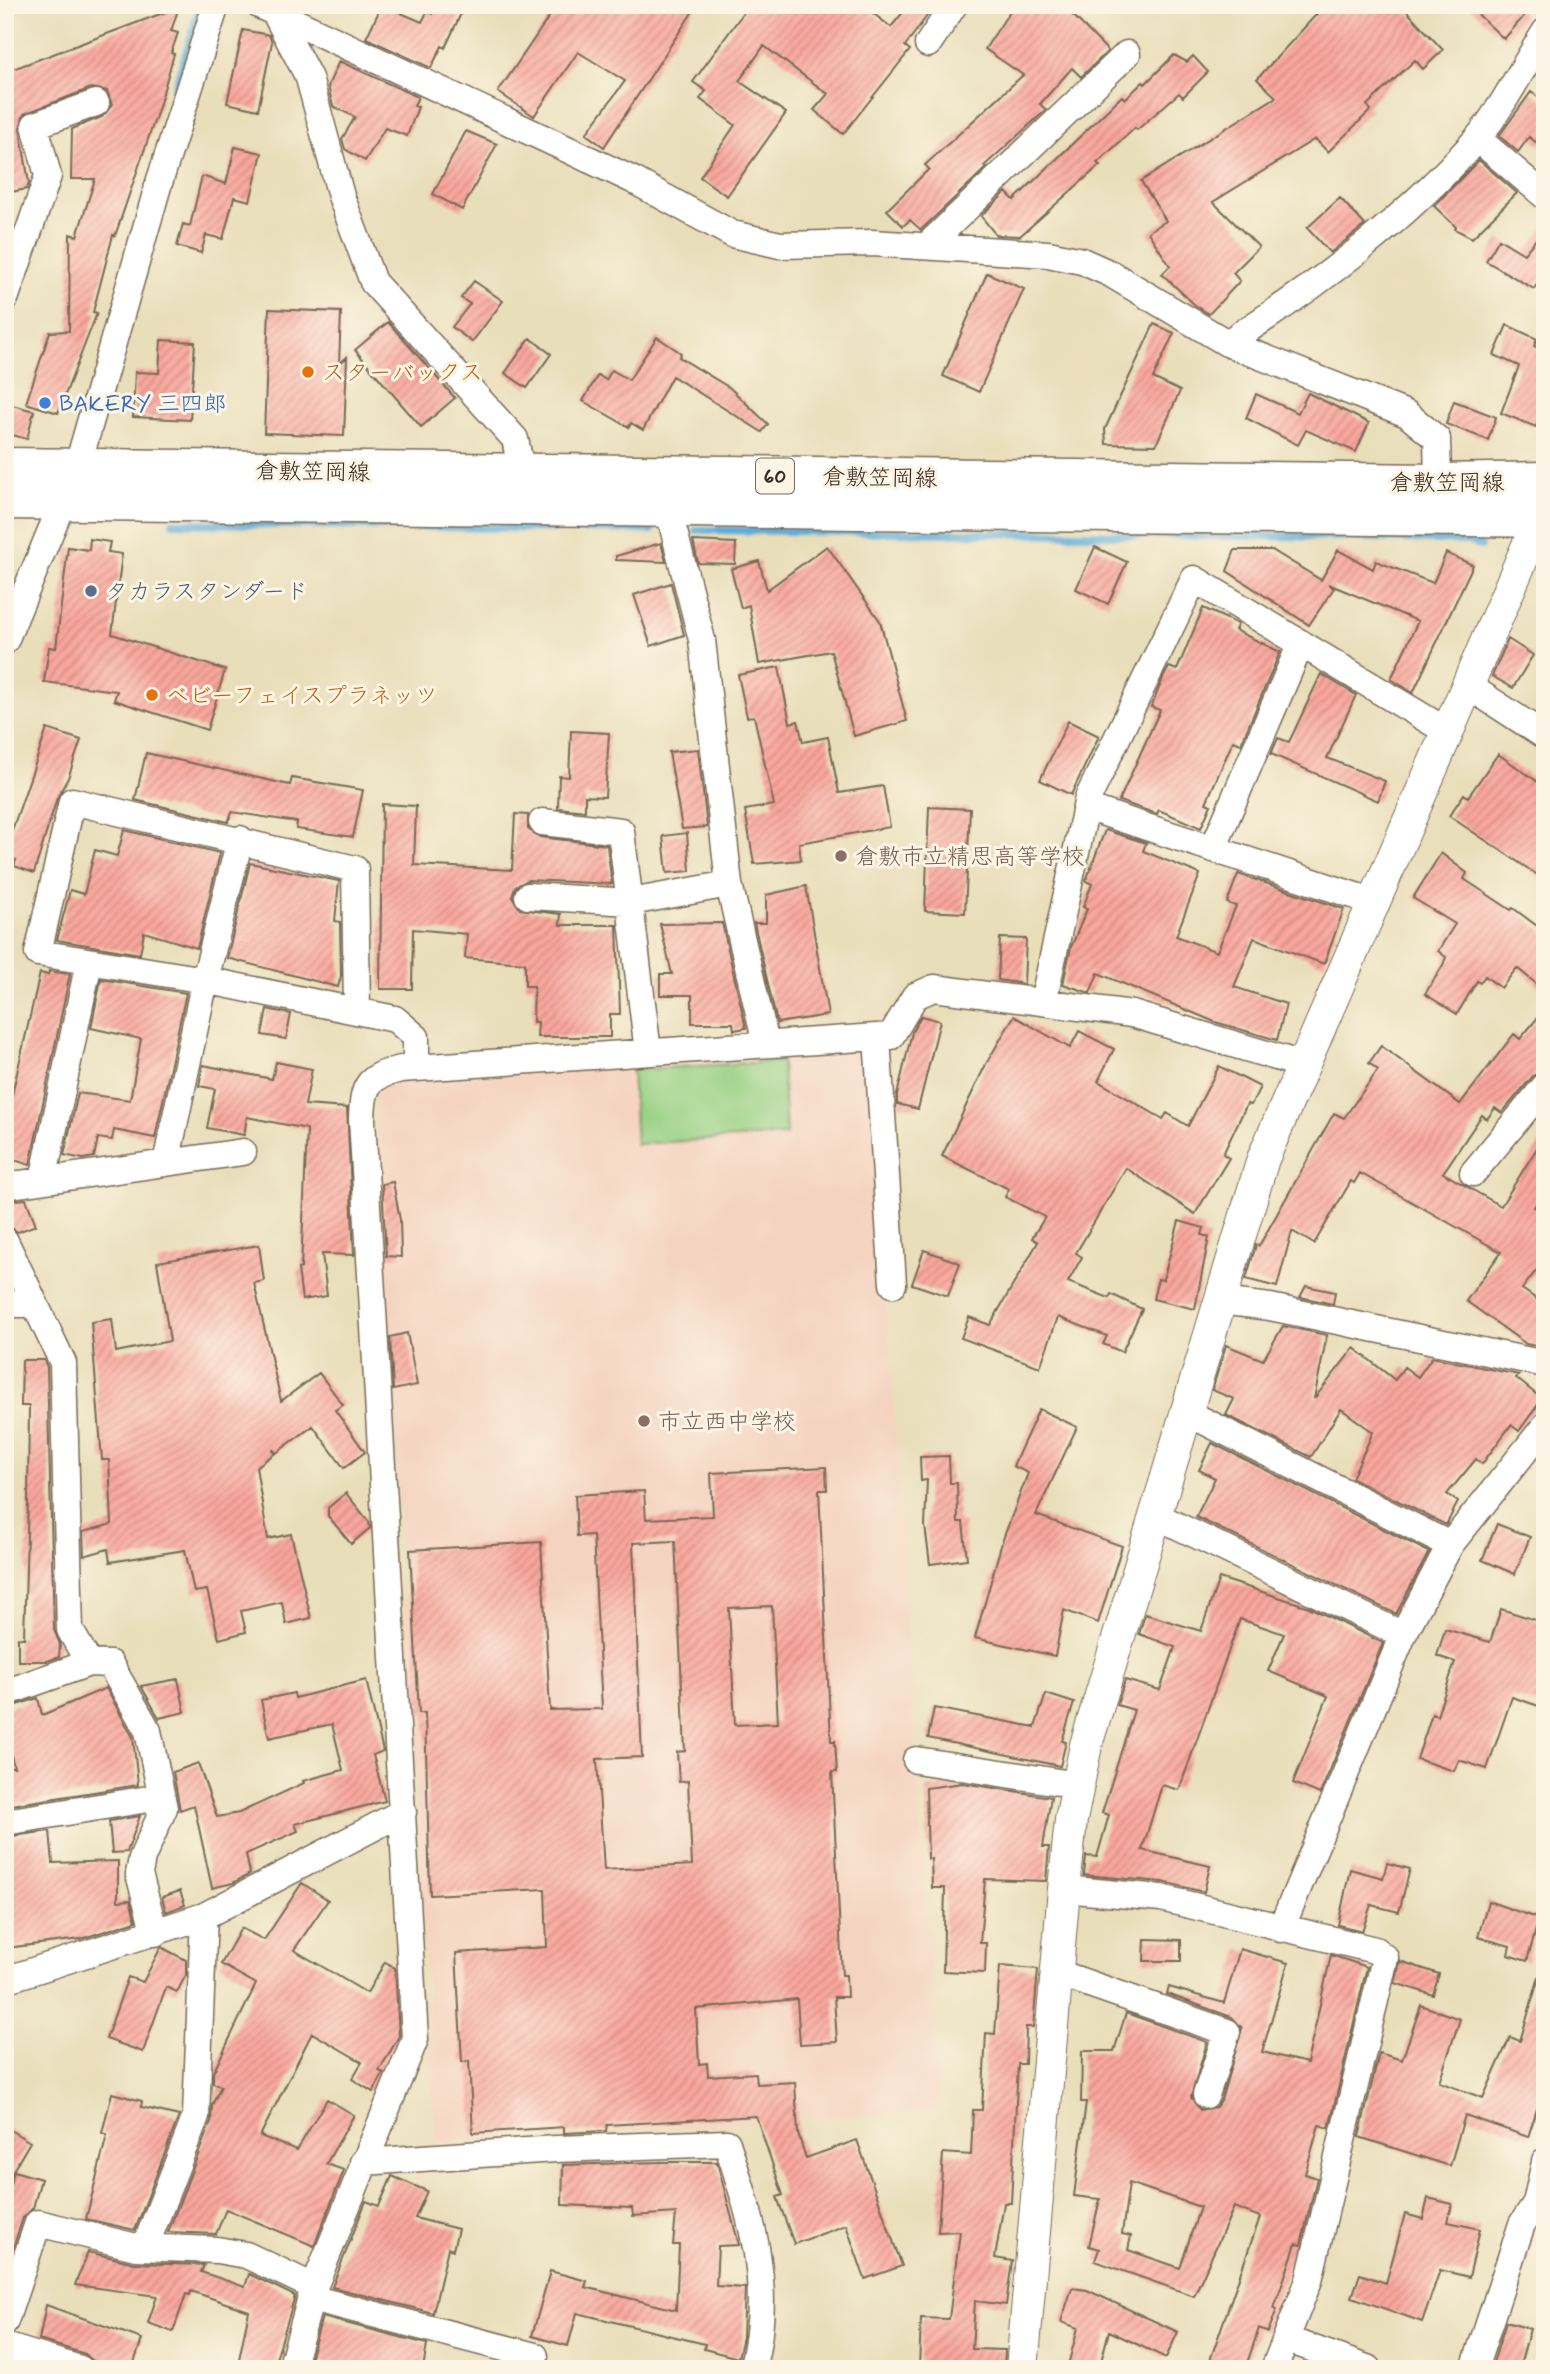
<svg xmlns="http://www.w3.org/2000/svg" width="1550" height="2374" font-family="Mynerve,'Klee One',sans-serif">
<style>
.built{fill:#f4d3c0}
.pitch{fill:#97d083;stroke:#697d50;stroke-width:2}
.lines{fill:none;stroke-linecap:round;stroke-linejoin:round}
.stream{stroke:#5fadd9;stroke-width:8}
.building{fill:url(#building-hatch);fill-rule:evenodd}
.minor-casing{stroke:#786955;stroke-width:29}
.tertiary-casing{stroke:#786955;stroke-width:34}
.primary-casing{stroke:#786955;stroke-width:41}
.minor{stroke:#fff;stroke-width:26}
.tertiary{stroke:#fff;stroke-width:32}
.primary{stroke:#fff;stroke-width:38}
.food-dot{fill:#e8710a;stroke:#fcf5e5;stroke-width:2.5}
.shop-dot{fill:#3f7fe0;stroke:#fcf5e5;stroke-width:2.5}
.service-dot{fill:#5c6f8a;stroke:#fcf5e5;stroke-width:2.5}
.education-dot{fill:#8d6e63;stroke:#fcf5e5;stroke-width:2.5}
.labels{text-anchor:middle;stroke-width:6;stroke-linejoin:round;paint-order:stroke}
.shield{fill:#fcf5e5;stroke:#75675a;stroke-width:2}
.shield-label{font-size:21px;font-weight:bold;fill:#3b2a1e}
.food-label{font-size:23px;fill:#c56008;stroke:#fcf5e5;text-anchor:start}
.shop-label{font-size:23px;fill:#366cbe;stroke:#fcf5e5;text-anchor:start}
.street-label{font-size:23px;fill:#3b2a1e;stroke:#fcf5e5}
.service-label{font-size:23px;fill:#4e5e75;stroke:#fcf5e5;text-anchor:start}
.education-label{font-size:23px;fill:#785e54;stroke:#fcf5e5;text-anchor:start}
</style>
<defs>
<pattern id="building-hatch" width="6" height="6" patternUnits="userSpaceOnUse" patternTransform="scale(1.75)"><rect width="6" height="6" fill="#faa79d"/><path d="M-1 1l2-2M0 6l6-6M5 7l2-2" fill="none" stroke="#cc887f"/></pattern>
</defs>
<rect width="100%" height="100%" fill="#fcf5e5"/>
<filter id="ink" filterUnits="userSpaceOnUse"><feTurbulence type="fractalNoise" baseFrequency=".0143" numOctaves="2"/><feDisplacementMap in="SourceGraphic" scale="14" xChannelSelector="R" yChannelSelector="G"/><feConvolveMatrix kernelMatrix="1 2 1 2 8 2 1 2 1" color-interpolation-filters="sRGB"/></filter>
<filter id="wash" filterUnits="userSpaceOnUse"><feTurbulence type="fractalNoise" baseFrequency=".00686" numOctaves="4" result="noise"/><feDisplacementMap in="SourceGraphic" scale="28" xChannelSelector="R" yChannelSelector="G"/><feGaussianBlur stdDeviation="1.57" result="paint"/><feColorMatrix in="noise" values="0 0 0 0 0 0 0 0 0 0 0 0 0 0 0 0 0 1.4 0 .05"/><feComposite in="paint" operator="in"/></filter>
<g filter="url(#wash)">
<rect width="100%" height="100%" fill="#e9deba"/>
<path class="built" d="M870,1048L939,2110L436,2143L375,1083Z"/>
<path class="pitch" d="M782,1061L786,1135L636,1144L632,1070Z"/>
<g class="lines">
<path class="stream" d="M175,89L201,5
M173,523L651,530
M697,530L1349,537L1469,541L1481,546"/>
</g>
<g id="blocks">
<path class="building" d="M382,5L422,22L427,12L432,14L436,5H465L445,48L442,46L431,68L366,38Z
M557,5H697L604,147L586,134L625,81L578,52L534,116L498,92Z
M749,5H862L891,27L909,5H935L905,46L910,50L843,134L814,110L828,94L764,46L739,81L786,113L727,196L700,177L735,125L700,99L706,91L693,82Z
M1014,5H1063L1108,51L1081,77L1072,68L1040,104L1046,110L984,166L986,168L921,230L910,220L903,226L887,210L929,169L925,165L1023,75L985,49Z
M1325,5H1401L1443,50L1423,69L1415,60L1367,105L1371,110L1328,152L1315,139L1213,202L1259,247L1233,273L1240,281L1209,314L1196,306L1162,274L1170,266L1148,232L1166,221L1141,181L1276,97L1257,79Z
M1468,5H1514L1525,15L1504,39Z
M179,7L171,31L178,33L171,53L174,54L158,110L115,236L113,235L93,312L97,313L58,413L26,403L50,332L69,331L70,234L77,236L95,179H71L72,129L102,117L112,105L107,91L91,88L24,114L20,128L29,183L27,189L5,193V72Z
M243,30L269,35L272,42L258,110L227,103Z
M1174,55L1187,62L1193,56L1208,72L1183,97L1179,93L1137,130L1135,128L1097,163L1100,165L1020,236L996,235L981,216L1006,192L1014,200L1122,96L1125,99L1143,82L1145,84Z
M339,61L418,97L414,106L418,107L407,136L385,128L365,161L345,149L342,139L355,117L333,106L328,86Z
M1531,92L1545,102V149L1529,137L1518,152L1499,136Z
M466,131L497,144L462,210L433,194Z
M235,147L262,153L250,201L234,197L223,239L206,235L201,253L177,246L183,224L190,226L202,176L226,184Z
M1479,160L1517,193L1472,238L1455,229L1456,227L1434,206Z
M1340,198L1365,225L1330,253L1307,228Z
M1545,228V272L1534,289L1486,261L1499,239L1524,254Z
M987,273L1024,289L979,392L943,376Z
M474,281L503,301L472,342L452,327L470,304L461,298Z
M269,309L341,312L339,364L347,357L344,436L264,433Z
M388,322L455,398L421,427L355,350Z
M1154,324L1174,333L1153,378L1180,391L1156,445L1106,444L1105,429Z
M1507,325L1537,339L1534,346L1545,351V404L1536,427L1501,413L1519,366L1494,355Z
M657,337L681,353L679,357L730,388L768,424L762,432L672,376L643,430L631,423L629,427L583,401L598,375L606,380L612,370L629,380Z
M530,338L551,354L527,388L505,373Z
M161,340L195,342L190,420L133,417L135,372L159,373Z
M1308,393L1369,423L1356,452L1306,430L1298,445L1246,418L1256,394L1298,413Z
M1454,401L1496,417L1488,440L1446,424Z
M5,403L34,411L27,439L5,433Z
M90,539L110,542L108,552L122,554L112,634L225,670L207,730L114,700L117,691L44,682L49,647L56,648L68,547L89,550Z
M693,541L736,543L735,564L698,563Z
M661,543L666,562L616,560V556Z
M827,546L880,621L907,721L854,736L831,651L759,664L749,605L741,608L731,569L759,561L767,590Z
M1095,547L1127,562L1108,604L1076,589Z
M1235,550H1272L1321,580L1338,550L1373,569L1376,561L1433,583L1446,553L1473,565L1413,693L1391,679L1418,621L1328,584L1334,588L1309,625L1227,571Z
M671,583L684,635L651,646L634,595Z
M1203,608L1238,624L1235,630L1280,652L1241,744L1233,741L1206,803L1211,805L1201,828L1159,810L1157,814L1119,801L1160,710L1151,707L1163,678L1169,667L1177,670Z
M1508,639L1533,655L1513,688L1492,676Z
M779,667L790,723L798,721L803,742L828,737L839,793L883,786L890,827L799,843L801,860L754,864L745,810L774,805L754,716L747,717L738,675Z
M1321,674L1356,695L1327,758L1385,781L1378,801L1271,754L1278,738L1289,742Z
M1068,721L1099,736L1071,795L1040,780Z
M47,729L81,740L68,778L57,798L34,873L14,866L16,860L5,857V851Z
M571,731L609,733L605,797L585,796V811L558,808L559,776L569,777Z
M698,749L707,827L682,829L669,752Z
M146,753L290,785L292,778L363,790L353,837L296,829L297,822L232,812L228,822L135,800Z
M1498,754L1545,787V880L1449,816L1464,794L1468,797Z
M382,804L416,806L414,865L512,870L515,814L528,815V829L540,837L607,845L612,884L528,880L515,887L512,896L520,909L561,914L560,925H617L620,1014H610V1037H537L538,1022H533L534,986H525V963L465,958L467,934L413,929L412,989H380Z
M929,807L970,809L965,913L925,911Z
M124,830L220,853L197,948L144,932L140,954L57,940L70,890L84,894L95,850L117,856Z
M1105,830L1146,843L1143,851L1200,874L1176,936L1217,952L1236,906L1227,903L1238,874L1344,909L1324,964L1254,938L1234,987L1286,1004L1277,1040L1215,1022L1098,973L1090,993L1063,984L1071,947L1087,909L1083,907L1092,884L1086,881L1087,878Z
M687,833L690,871L667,873L663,836Z
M1441,853L1467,873L1464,879L1511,910L1513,908L1545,932V991L1517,968L1501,988L1485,976L1480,983L1477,981L1457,1014L1425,994L1443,965L1446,957L1438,951L1455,924L1413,898Z
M250,863L339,881L335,921L340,922L341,976L338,987L227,958Z
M806,886L828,1015L777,1023L754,923H766V895Z
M722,923L746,1028L734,1030L733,1023H692V995H660V974H672L660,924Z
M1000,938L1026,939L1024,984L998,980Z
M49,971L70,974L30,1165L5,1157V1125L40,973L48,975Z
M101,979L186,993L155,1138L114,1130L112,1140L98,1138L94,1157L83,1159L64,1155L78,1093L130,1100L141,1039L91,1028Z
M267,1009L291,1014L286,1039L262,1035Z
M1545,1009V1068L1533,1076L1502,1113L1495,1108L1487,1119L1482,1115L1443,1173L1501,1206L1545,1135V1190L1534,1207L1545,1215V1259L1522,1289L1545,1305V1335L1537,1346L1526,1344L1466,1301L1501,1252L1360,1173L1354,1183L1351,1181L1314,1244L1292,1231L1277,1287L1246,1279L1256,1245L1259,1246L1334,1113L1344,1118L1378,1070L1369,1063L1381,1046L1460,1104L1514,1034L1520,1039Z
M921,1016L940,1021L918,1109L897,1104V1095L912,1032Z
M1014,1016L1070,1048L1079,1031L1114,1049L1098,1081L1163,1119L1167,1113L1188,1126L1219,1066L1260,1087L1251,1105L1247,1104L1223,1154L1229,1158L1195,1214L1126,1168L1076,1253L1082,1257L1068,1282L1109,1298L1111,1294L1142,1309L1122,1352L1103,1344L1107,1336L1058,1317L1040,1367L961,1338L969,1317L990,1325L1038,1242L1032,1238L1045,1217L1005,1197L1009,1189L942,1156L986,1064Z
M276,1062L312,1069L305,1105L347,1108L354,1255L322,1254L327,1296L302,1300L298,1269L301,1268L307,1129L247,1117L244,1135L207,1128L215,1089L199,1086L203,1065L272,1079Z
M393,1182L400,1220L401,1257L386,1256L382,1184Z
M26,1199L36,1225L18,1232L10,1227L5,1201Z
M1179,1221L1204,1228L1202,1235L1209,1237L1195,1309L1153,1299L1158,1279L1163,1280Z
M259,1245L264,1281L254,1283L281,1401L319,1373L343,1405L335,1410L365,1452L344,1468L313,1426L276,1453L273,1449L274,1454L256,1467L268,1539L291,1534L311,1618L286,1624L282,1602L241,1611L246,1632L219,1639L207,1590L194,1592L185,1550L110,1562L108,1549L84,1556L83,1532L112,1524L109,1460H102L91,1322L112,1319L116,1352L170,1341L157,1262Z
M924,1250L960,1263L948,1296L912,1284Z
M1306,1286L1335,1292L1333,1304L1300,1297Z
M1283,1326L1327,1335L1314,1399L1354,1348L1395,1380L1404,1367L1418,1377L1432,1357L1519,1375L1516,1378L1542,1399L1519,1431L1511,1425L1482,1464L1476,1459L1447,1494L1458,1502L1446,1525L1352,1478L1373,1432L1341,1409L1311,1457L1226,1415L1234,1399L1212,1390L1226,1345L1263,1360Z
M407,1333L417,1385L393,1390L390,1337Z
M22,1360H44L47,1367L54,1630L60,1644L59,1657L47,1661H18V1638H24L28,1499L29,1406H21Z
M1039,1409L1077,1427L1036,1515L1122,1546L1098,1623L1064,1610L1055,1656L975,1638L1002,1542L1028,1473L1013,1466Z
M1212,1443L1429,1552L1396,1614L1196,1517L1215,1478L1199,1470Z
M949,1456L950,1483H957L958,1522H963L967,1559L930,1564L925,1526L927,1480L921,1481L920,1457Z
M826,1467L827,1490H819L831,1741H835L837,1772H832L842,1975H846L847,1997H834L837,2042L800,2044L797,1999L696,2009L699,2064L707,2063L708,2076L756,2073L757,2084L795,2082L798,2134L806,2158L857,2140L902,2266L865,2279L846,2225L794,2244L777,2197L783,2195L756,2116L607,2125L606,2131L564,2133V2127L473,2133L469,2061L462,2062L456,1953L547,1947L545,1889L430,1895L425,1713H419L410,1550L541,1542L550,1710L602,1709L593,1535L577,1536L575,1495L644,1491L646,1519L713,1516L711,1473ZM675,1541L685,1751L677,1752L679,1782L688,1781L692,1865L604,1870L597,1759L642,1757L633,1543ZM772,1606L778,1723L735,1725L729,1608Z
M346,1493L369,1522L370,1528L351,1544L328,1516V1508Z
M1497,1524L1530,1537L1515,1574L1482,1560Z
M1219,1578L1309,1607L1383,1643L1320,1794L1293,1783L1328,1696L1268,1671L1284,1634L1240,1619L1179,1790L1162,1785L1142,1850L1210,1866L1204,1892L1163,1882L1084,1875L1086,1856L1097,1857L1109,1815L1102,1813L1134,1710L1117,1705L1125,1680L1160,1690L1175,1647L1139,1634L1145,1614L1201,1631Z
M1501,1609L1545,1623V1708L1512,1697L1487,1769L1459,1760L1454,1771L1417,1759L1432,1714L1437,1716L1455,1662L1437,1656L1445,1629L1490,1642Z
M178,1679L185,1712L159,1718L141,1686Z
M366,1680L383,1751L373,1755L385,1801L295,1824L298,1831L246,1854L250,1874L233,1883L212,1888L194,1805L180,1810L173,1772L198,1763L217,1817L239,1813L304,1783L303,1781L343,1770L332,1724L269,1738L261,1700L294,1693L295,1698Z
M106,1688L133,1737L138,1785L5,1806V1767H14L5,1731V1721L10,1720L8,1708L38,1698L42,1715Z
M1046,1694L1074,1703L1062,1741L1066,1742L1060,1766L928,1738L934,1708L1035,1727Z
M962,1783L1051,1797L1043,1847H1049L1046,1881L985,1879L980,1943H986L985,1973L943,1971L945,1888H932L931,1859H928L926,1788Z
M140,1816L127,1852L112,1853L109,1821Z
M50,1831L53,1863L118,1861V1901L130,1900L136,1921L81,1939L5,1948V1837Z
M1387,1863L1410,1869L1399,1912L1371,1905L1362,1931L1338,1925L1350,1869L1383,1878Z
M302,1883L328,1900L294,1950L367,1993L385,1962L395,1968L399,2036L379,2071L384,2073L373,2092L352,2079L362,2062L312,2033L260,2136L297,2150L327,2099L354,2115L326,2164L344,2170L314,2246L226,2209L216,2234L168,2232L211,2121L212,2105L221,2086L213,2083V2073L256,1984L221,1964L241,1928L264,1940Z
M180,1891L185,1905L166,1912L162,1897Z
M1488,1901L1539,1919L1527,1961L1508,1955L1510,1946L1478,1937Z
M1145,1939L1181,1940V1961H1144Z
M161,1947L186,1960V1975L177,1992L166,1987L143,2052L106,2039L128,1977L143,1982Z
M1240,1949L1288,1963L1262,2052L1307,2063L1331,1955L1367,1967L1329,2128L1319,2125L1305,2174L1317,2178L1301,2245L1296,2244L1274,2308L1277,2309L1268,2332L1259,2328L1245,2369H1207L1260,2217L1234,2207L1194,2296L1095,2261L1099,2249L1089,2246L1100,2199L1074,2196L1086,2102H1081L1082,2051H1114L1126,2013L1207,2042L1191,2097L1200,2110L1216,2107L1221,2100L1242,2028L1232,2017L1167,1994L1169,1987L1224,2003ZM1129,2183L1200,2207L1180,2268L1128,2250L1131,2236L1122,2234Z
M1400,1961L1439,1974L1433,1995L1395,1983Z
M1000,1966L1038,1969L1033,2027H1026L1025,2064H1018L1011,2203H1004L995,2258L1012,2261L1006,2305L975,2301L972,2349L1005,2350L1004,2369H919L921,2318L949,2319L960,2231L938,2232L943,2153L971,2155L973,2110H982L986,2033L995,2034Z
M1539,1977L1545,1978V2084L1528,2137L1465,2115L1450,2166L1359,2137L1379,2053L1402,2060L1421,2005L1460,2019L1439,2082L1483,2098L1510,2037L1520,2041Z
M112,2093L142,2101L141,2107L179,2116L135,2230L86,2219L107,2135L102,2133Z
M5,2127L30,2142L5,2184Z
M661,2162H717L739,2245L718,2246L716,2286L745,2288L743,2337L738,2358L704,2349L705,2344L577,2313L568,2346L532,2336L550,2271L587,2281L585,2287L676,2310L679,2245H673L676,2213L633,2216L632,2208L562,2205L563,2165Z
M14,2171L41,2179L33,2208L23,2218L7,2266L5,2202Z
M392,2176L427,2191L415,2218L458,2229L453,2250L448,2248L433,2313L332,2287L366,2201L379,2206Z
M1428,2198L1452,2204L1448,2222L1480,2229L1469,2277L1440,2270L1422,2322L1352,2297L1360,2274L1386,2283L1405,2214L1423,2219Z
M88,2252L135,2263L204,2265L201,2272L245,2287L249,2274L295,2296L273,2369H237L249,2311L191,2291L190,2295L186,2294L173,2332L148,2323L157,2296L75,2285Z
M1072,2288L1087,2290L1178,2332L1166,2358L1109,2331L1099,2369H1067L1078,2328L1061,2322Z
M46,2305L142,2339L132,2369H102L104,2363L93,2361L85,2354L39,2340Z
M322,2317L427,2344L423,2369H347L310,2359Z
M1506,2322L1530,2329L1519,2369H1491Z"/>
</g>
</g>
<g filter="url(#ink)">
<use href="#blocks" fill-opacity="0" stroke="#786955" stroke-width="2"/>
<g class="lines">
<g class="minor-casing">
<path id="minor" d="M259,5L633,180L732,234L780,245L872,243L1048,254L1082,261L1111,274L1227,343L1407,414L1437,439L1438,483
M275,13L309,78L341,196L373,282L515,439L522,473V486
M928,44L954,5
M1478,139L1545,196
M927,246L1127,54
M5,299L48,176L35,125L96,103
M1227,343C1317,286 1404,221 1476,140C1499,114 1525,63 1545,32
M668,508L702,640L729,884L766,1044
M5,641L77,468L158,186L216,5
M1467,685L1545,736
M1086,807L1374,902
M542,822L621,831L648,1052
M1213,849L1301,643
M528,896L631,902L729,884
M1043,1002L1088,798L1194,579L1448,732
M357,1011L355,869L72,801L38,953L205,980L395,1019L416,1037V1068
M877,1037L893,1284
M166,1163L205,980L240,839
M1473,1173L1545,1086
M43,1180L89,962
M5,1186L243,1152
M5,1241L63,1363L70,1630L89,1663L5,1693
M1220,1301L1270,1307L1545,1364
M5,1304H35
M1186,1412L1450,1545
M1155,1515L1403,1635
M89,1663L110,1664L148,1731L164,1808L142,1858L139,1874L155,1933
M916,1760L1078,1785
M5,1822L161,1797
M1064,1889L1161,1898L1375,1950L1385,1958L1309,2280L1274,2369
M1281,1929L1403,1635L1450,1545L1545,1426
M1055,1972L1227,2032L1206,2095
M5,1980L204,1916L403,1812
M363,2162L556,2149L727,2143C752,2220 774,2287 752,2369
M1545,2162L1536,2203L1545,2206
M145,2247L196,2116L204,1916
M311,2298L535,2356L532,2369
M5,2321L38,2223L136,2247L217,2250L246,2255L314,2287
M1286,2339L1369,2369
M5,2346L80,2369
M291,2369L314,2287L415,2039L362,1119C363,1085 367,1077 401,1069L891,1036L915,996L934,988L1132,1014L1303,1065
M1474,2369L1522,2224L1536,2203"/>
</g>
<g class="tertiary-casing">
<path id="tertiary" d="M1022,2369L1064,1889L1071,1820L1086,1745L1263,1159L1545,506"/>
</g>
<g class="primary-casing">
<path id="primary" d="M5,467L1438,483L1545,481
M5,500L1545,518"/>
</g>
<use href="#minor" class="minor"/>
<use href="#tertiary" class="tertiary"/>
<use href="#primary" class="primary"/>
</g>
</g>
<g class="food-dot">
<circle cx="308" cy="372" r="7"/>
<circle cx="152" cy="695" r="7"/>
</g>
<circle class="shop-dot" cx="45" cy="403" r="7"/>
<circle class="service-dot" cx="91" cy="591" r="7"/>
<g class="education-dot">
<circle cx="841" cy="856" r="7"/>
<circle cx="644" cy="1421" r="7"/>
</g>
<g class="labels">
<rect class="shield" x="756" y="458.5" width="38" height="35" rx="5"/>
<g class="shield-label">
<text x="775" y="483">60</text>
</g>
<g class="food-label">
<text x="322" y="380">スターバックス</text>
<text x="166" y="703">ベビーフェイスプラネッツ</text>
</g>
<g class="shop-label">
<text x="59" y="411">BAKERY 三四郎</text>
</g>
<g class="street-label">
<text transform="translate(313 471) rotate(1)" y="8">倉敷笠岡線</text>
<text transform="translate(880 477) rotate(1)" y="8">倉敷笠岡線</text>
<text x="1447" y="490">倉敷笠岡線</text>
</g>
<g class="service-label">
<text x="105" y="599">タカラスタンダード</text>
</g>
<g class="education-label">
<text x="855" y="864">倉敷市立精思高等学校</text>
<text x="658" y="1429">市立西中学校</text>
</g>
</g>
<rect width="1550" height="2374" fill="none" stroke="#fcf5e5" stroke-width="28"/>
</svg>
